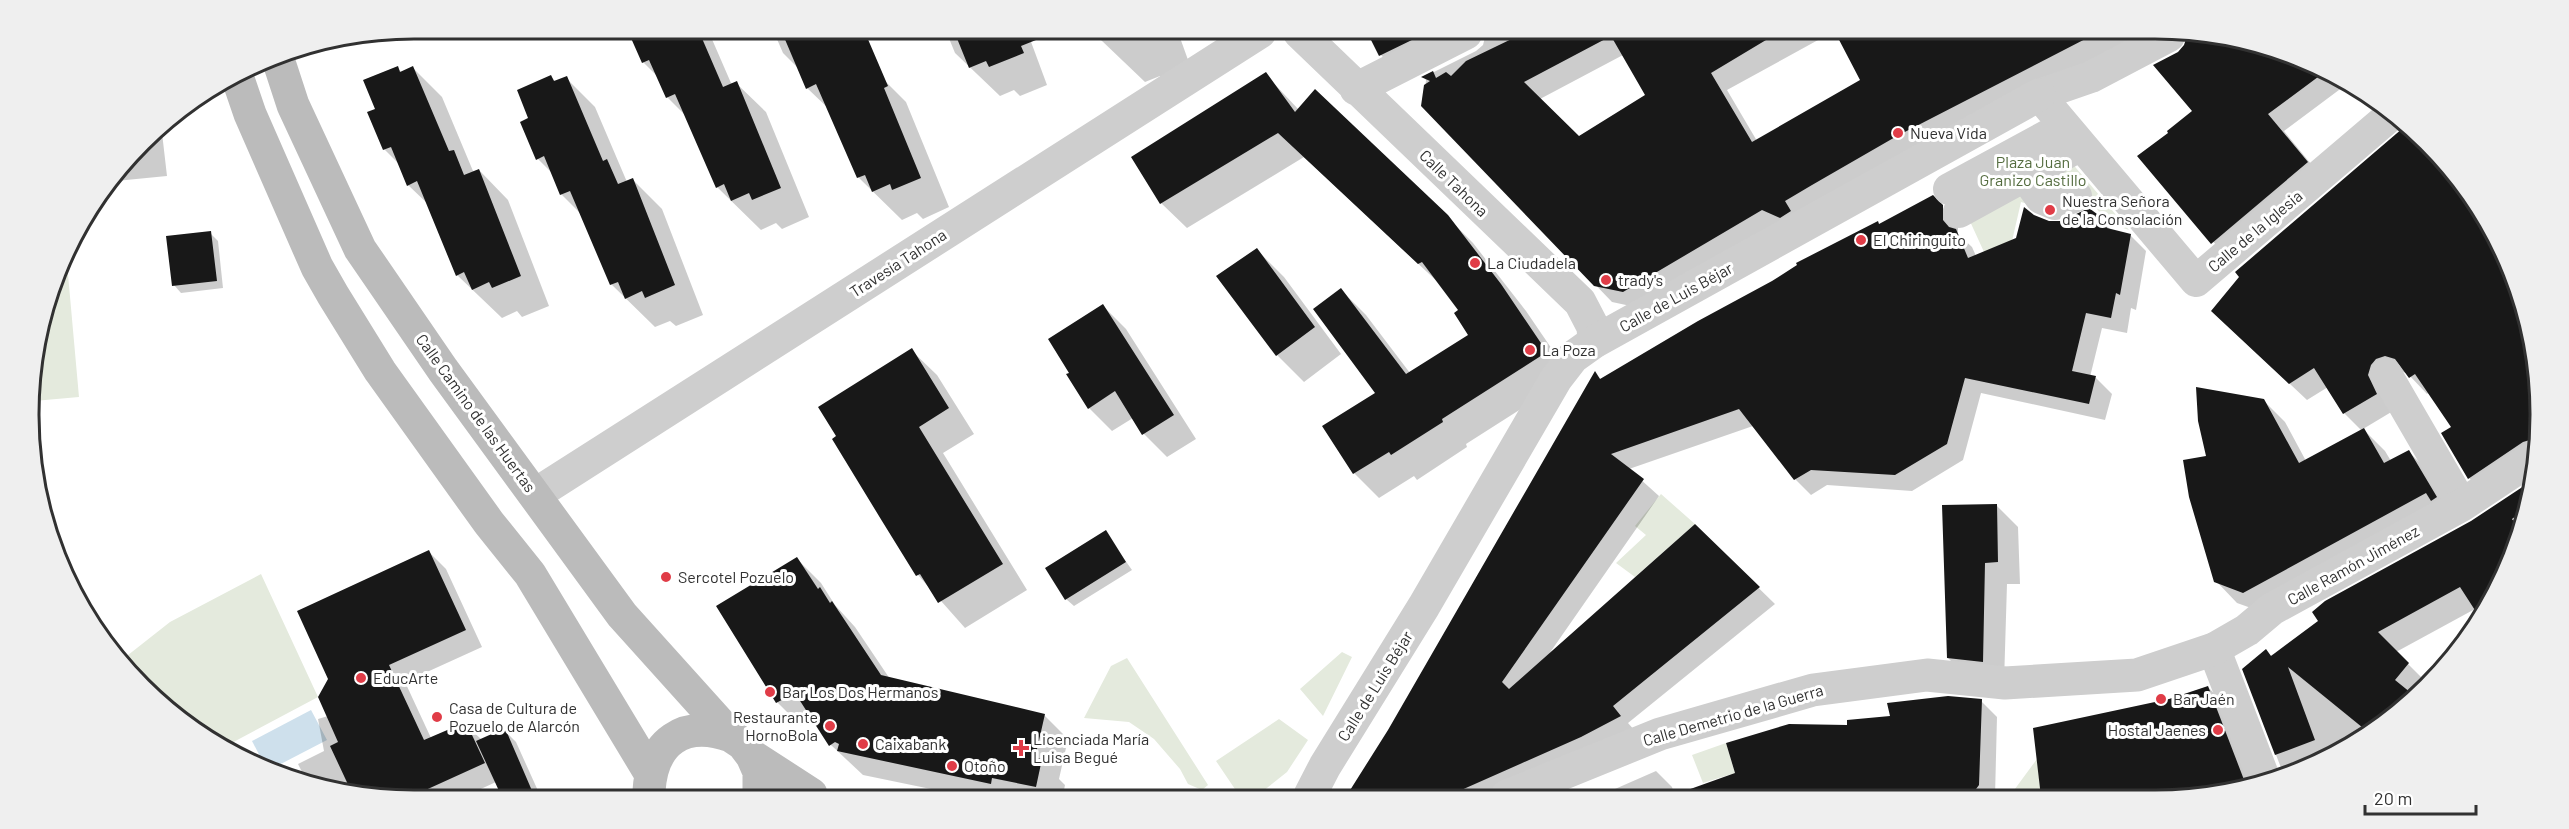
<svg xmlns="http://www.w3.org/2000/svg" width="2569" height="829" font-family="Barlow,sans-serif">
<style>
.green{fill:#e4eadd}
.water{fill:#cee0ec}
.shadow{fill:#0003;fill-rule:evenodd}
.building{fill:#181818;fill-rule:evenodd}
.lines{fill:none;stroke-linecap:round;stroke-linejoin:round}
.pedestrian{stroke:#cecece;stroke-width:32}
.minor{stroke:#cecece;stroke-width:33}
.tertiary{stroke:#cecece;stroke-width:33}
.secondary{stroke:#bbb;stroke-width:33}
.poi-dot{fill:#e03c47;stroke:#fff;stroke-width:2}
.labels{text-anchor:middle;stroke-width:6;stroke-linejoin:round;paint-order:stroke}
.poi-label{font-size:16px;fill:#313131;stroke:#fff;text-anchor:start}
.park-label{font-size:16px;fill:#546c3f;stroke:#fff}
.street-label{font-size:16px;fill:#313131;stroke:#fff}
.rim{fill:none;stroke:#313131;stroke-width:3}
</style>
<rect width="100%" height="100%" fill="#fff"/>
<path class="green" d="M2041,127L2129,230L2106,222L2095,206L2083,201L2056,212L2021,202L2001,289L1968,217Z
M66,252L79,397L34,401L32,364Z
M1661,494L1695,524L1635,577L1616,563L1646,535L1635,526Z
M261,574L318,697L226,746L200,736L123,659L170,622Z
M1342,652L1352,657L1323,716L1300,689Z
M1127,658L1208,785L1202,790L1188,784L1180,769L1154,739L1129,722L1084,718L1111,666Z
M1279,719L1308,740L1287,772L1258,795H1239L1216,761Z
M1726,743L1735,773L1703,783L1692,755Z
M2037,759L2041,797H2009Z"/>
<path class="water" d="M311,710L327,740L275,767L263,762L252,741Z"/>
<path class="shadow" d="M628,29L708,30L731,83H736L766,112L809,217L782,229L776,223L761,230L717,187L687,117L667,97L659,78L643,62Z
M773,30H853L877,73L906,102L949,207L923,219L917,213L902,220L858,177L829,109L807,88L799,69L783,53Z
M946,31H1027L1047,85L1020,96L1014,90L1000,96L955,53Z
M1098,31L1178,32L1192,71L1165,82L1160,76L1145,82L1101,40Z
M1369,32L1475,33L1397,72L1381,55Z
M1486,33L1829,34L1727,90L1757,141L1862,81L1838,34L2181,36L1640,308L1612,302L1423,106L1426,80L1424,77L1476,51L1483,45ZM1623,55L1647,96L1579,138L1540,99Z
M2188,36H2230L2347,84L2284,131L2324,180L2229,260L2139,156L2170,133L2194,111L2178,53L2186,46Z
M398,68L402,73L413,68L442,97L473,171L479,170L508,200L549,306L522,317L517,311L502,318L457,275L429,205L408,185L400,165L384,149L377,110Z
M1265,74L1299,110L1447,217L1473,243L1526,311L1571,377L1466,444L1467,447L1417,480L1414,476L1379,498L1354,473L1378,393L1341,290L1366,315L1410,373L1470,335L1460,311L1442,286L1304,157L1187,228L1161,203Z
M551,77L556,82L566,78L595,107L627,182L633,180L662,209L703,315L676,326L670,321L655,327L611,284L582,215L561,194L553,174L538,159L530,119Z
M161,124L167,176L116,181L160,125Z
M2404,129L2476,200L2533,340V451L2486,495L2469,478L2454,427L2429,392L2427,394L2408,374L2403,372L2393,411L2363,429L2385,451L2391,461L2409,452L2430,473L2457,519L2265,613L2237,603L2216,581L2208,457L2263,400L2285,422L2306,461L2362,431L2344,413L2328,387L2307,400L2230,328L2241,277L2237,272Z
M1932,197L1958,223V234L1972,247L1976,256L2017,240L2033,216L2048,222H2062L2096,215L2111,230L2130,235L2146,251L2136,310L2131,308L2127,333L2102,328L2090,377L2096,378L2112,394L2105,420L1981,393L1963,460L1912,491L1827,485L1811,495L1795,479L1753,426L1629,469L1659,496L1549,654L1695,526L1775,604L1628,723L1636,732L1504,796L1361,795L1353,788L1390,731L1595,374L1602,380Z
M210,233L218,241L223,288L181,293L174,285Z
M1257,250L1284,277L1341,354L1304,382L1277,355Z
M1103,306L1126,329L1196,439L1167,457L1144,434L1133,418L1112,431L1089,408L1071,373Z
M911,350L937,375L974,434L943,453L1027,590L965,628L918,575L834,439Z
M2529,502L2489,607L2481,617L2475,609L2396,652L2427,683L2409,704L2325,761L2283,773L2243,669L2484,553Z
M1996,505L2018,527L2020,584H2007L2004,683L1970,680L1948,658Z
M1105,532L1132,570L1074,606L1066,599Z
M429,552L446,569L482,647L405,682L431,738L465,724L482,740L504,730L516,742L539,793H501L496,782L472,793H339L306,780L298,764L324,751L318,719L328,716Z
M797,559L821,583L835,605L855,627L890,679L1044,715L1068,739L1059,779L1065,785L1063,795L955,794L863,775L831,745L814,719L801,726L777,702L718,607Z
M2208,687L2227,707L2256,782L2205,797H2042L2169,700Z
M1981,701L1997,717L1995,797L1675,796L1737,774L1849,726Z
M1656,771L1672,787L1675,796H1599Z"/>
<path class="building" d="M627,29L716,30L701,36L723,87L737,81L781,188L752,200L749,193L731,201L724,184L716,188L675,94L666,98L649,60L642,63Z
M781,30H864L888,86L884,88L921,178L892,190L890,184L872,192L865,175L857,178L816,84L806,89Z
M954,31H1056V32L1021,46L1024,53L989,67L986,61L969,68Z
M1367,32L1413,33L1416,38L1379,56Z
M1524,33L1776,34L1711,73L1752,142L1860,80L1836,34L2093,35L1897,136L1812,185L1785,201L1791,211L1780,218L1762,210L1623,292L1594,286L1421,106L1424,85L1430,81L1421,77L1433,71L1436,78L1446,72L1451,76L1466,61ZM1611,36L1645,95L1579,136L1524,82Z
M2187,36H2230L2322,74L2268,114L2308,162L2211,244L2137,156L2168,133L2167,131L2192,111L2153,65L2178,52L2184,45Z
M398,66L400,72L413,66L449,151L454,150L464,175L479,169L521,276L492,288L489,282L472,290L464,272L456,276L417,181L407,186L391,147L383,150L367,112L375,109L363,80Z
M1266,72L1295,112L1315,89L1448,215L1501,284L1547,352L1442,419L1443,422L1391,455L1389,452L1353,474L1322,426L1375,393L1313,309L1341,288L1406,374L1468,335L1454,313L1458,310L1422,262L1418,264L1278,133L1160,204L1131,157Z
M551,75L554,81L567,76L603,161L607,159L618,184L633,178L675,285L645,298L642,291L625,299L618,282L610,285L570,191L560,195L544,156L536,160L520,122L528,118L517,90Z
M2403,128L2477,204L2533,340V439L2523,442L2468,479L2441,433L2451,427L2415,374L2409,378L2395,359L2385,356L2376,359L2371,365L2368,375L2377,394L2343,414L2314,368L2289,384L2211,311L2239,277L2235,272Z
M1933,195L1943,205V220L1949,227L1956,229L1968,258L2016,238L2024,207L2034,215L2049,221H2061L2089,208L2097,214L2107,228L2131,234L2120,295L2116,293L2111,318L2086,313L2072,371L2096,376L2089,404L1965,378L1947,444L1895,475L1811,470L1794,480L1739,409L1611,454L1644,479L1502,682L1509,689L1695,524L1760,587L1613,706L1621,716L1581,737L1450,795H1347L1388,730L1595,371L1600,379L1698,321L1772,281L1797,265L1796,263L1878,221L1879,224Z
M211,231L217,281L172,286L166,236Z
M1257,248L1315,327L1276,356L1216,276Z
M1103,304L1174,415L1142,435L1115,391L1088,409L1066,374L1069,373L1048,339Z
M912,348L949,408L919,427L1003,564L938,603L920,574L916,576L882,521L832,439L836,436L818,407Z
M2196,387L2264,399L2299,463L2364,428L2384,463L2409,450L2437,497L2431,501L2426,493L2243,593L2214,582L2189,497L2183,460L2206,456L2198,421Z
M2533,480L2531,496L2522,506L2524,510L2512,519L2519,528L2489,607L2480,618L2460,587L2378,632L2409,663L2395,680L2416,697L2409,704L2368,732L2288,667L2315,740L2275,755L2242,669L2266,649L2271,656L2318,621L2312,612L2325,601L2471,521Z
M1997,504L1998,562L1985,563L1983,662L1947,658L1942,505Z
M1106,530L1126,562L1065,600L1045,568Z
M429,550L466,630L389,665L424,740L466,722L485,763L419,793H352L330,746L338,742L318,697L328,679L297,611Z
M797,557L818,589L820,587L830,603L832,601L881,675L1045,714L1035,758L1042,759L1036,787L992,778L991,784L837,751L839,744L835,742L829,746L795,693L776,703L716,606Z
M2208,686L2246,785L2205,797H2041L2033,728L2169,699Z
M1948,696L1982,699L1979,785L1970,797L1683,796L1682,792L1735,773L1726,743L1789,724L1847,725V720L1890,716L1887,703Z
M505,728L533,793H500L476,741Z"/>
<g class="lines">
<path class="pedestrian" d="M2169,36L2091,77L2039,95L2196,281L2391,115
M2025,176L2041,198L2055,204L2076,196
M1949,189L2065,126
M1959,212L2081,145
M2386,374L2462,505"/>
<path class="minor" d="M1299,32L1580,302L1593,327L1594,342
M1356,89L1466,33
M536,494L1260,32
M2214,649L2264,779"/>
<path class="tertiary" d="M1310,795L1325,766L1424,606L1556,379L1573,357L1594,342L2039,95
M1507,796L1660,734L1813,690L1927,675L2005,683L2137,675L2214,649L2247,630L2272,609L2462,505L2533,458"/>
<path class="secondary" d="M277,56L293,105L360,249L443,370L622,615L731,736L743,744L752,756L811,794
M237,76L250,114L317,267L333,295L380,371L489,523L530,574L650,773
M752,756L759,772V794
M649,791C652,742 683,719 731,736"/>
</g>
<g class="poi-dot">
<circle cx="1898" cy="133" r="6"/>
<circle cx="2050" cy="210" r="6"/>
<circle cx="1861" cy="240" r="6"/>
<circle cx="1475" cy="263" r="6"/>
<circle cx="1606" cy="280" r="6"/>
<circle cx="1530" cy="350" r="6"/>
<circle cx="666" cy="577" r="6"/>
<circle cx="361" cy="678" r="6"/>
<circle cx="770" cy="692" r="6"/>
<circle cx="2161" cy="699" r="6"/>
<circle cx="437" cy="717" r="6"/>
<circle cx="830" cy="726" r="6"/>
<circle cx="2218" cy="730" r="6"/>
<circle cx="863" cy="744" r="6"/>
<path d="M1018 739h6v6h6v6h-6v6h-6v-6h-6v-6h6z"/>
<circle cx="952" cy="766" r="6"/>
</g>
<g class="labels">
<g class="poi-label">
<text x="1910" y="139">Nueva Vida</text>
<text x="2062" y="207">Nuestra Señora<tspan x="2062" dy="18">de la Consolación</tspan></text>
<text x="1873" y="246">El Chiringuito</text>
<text x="1487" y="269">La Ciudadela</text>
<text x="1618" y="286">trady's</text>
<text x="1542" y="356">La Poza</text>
<text x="678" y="583">Sercotel Pozuelo</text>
<text x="373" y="684">EducArte</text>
<text x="782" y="698">Bar Los Dos Hermanos</text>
<text x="2173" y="705">Bar Jaén</text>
<text x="449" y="714">Casa de Cultura de<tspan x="449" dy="18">Pozuelo de Alarcón</tspan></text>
<text x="818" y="723" text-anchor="end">Restaurante<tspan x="818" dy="18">HornoBola</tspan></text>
<text x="2206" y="736" text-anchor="end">Hostal Jaenes</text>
<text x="1033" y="745">Licenciada María<tspan x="1033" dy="18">Luisa Begué</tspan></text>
<text x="875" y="750">Caixabank</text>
<text x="964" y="772">Otoño</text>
</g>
<g class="park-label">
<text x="2033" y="168">Plaza Juan<tspan x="2033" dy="18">Granizo Castillo</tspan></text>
</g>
<g class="street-label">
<text transform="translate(1454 183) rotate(44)" y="6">Calle Tahona</text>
<text transform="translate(2255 231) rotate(-40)" y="6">Calle de la Iglesia</text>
<text transform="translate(898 263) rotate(-33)" y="6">Travesía Tahona</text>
<text transform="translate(1676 297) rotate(-29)" y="6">Calle de Luis Béjar</text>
<text transform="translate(476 413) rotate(54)" y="6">Calle Camino de las Huertas</text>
<text transform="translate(2353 565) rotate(-29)" y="6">Calle Ramón Jiménez</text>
<text transform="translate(1375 686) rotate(-58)" y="6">Calle de Luis Béjar</text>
<text transform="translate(1733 715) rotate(-16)" y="6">Calle Demetrio de la Guerra</text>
</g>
</g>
<path d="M0 0H2569V829H0ZM414 39H2155A375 375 0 0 1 2530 414V415A375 375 0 0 1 2155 790H414A375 375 0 0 1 39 415V414A375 375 0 0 1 414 39Z" fill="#efefef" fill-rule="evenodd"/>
<path class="rim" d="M414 39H2155A375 375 0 0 1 2530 414V415A375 375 0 0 1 2155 790H414A375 375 0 0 1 39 415V414A375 375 0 0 1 414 39Z"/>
<path d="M2365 805v9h111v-9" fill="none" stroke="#313131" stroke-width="3"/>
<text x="2374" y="805" font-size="18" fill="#313131" stroke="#ffffff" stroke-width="4.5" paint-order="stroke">20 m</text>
</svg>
